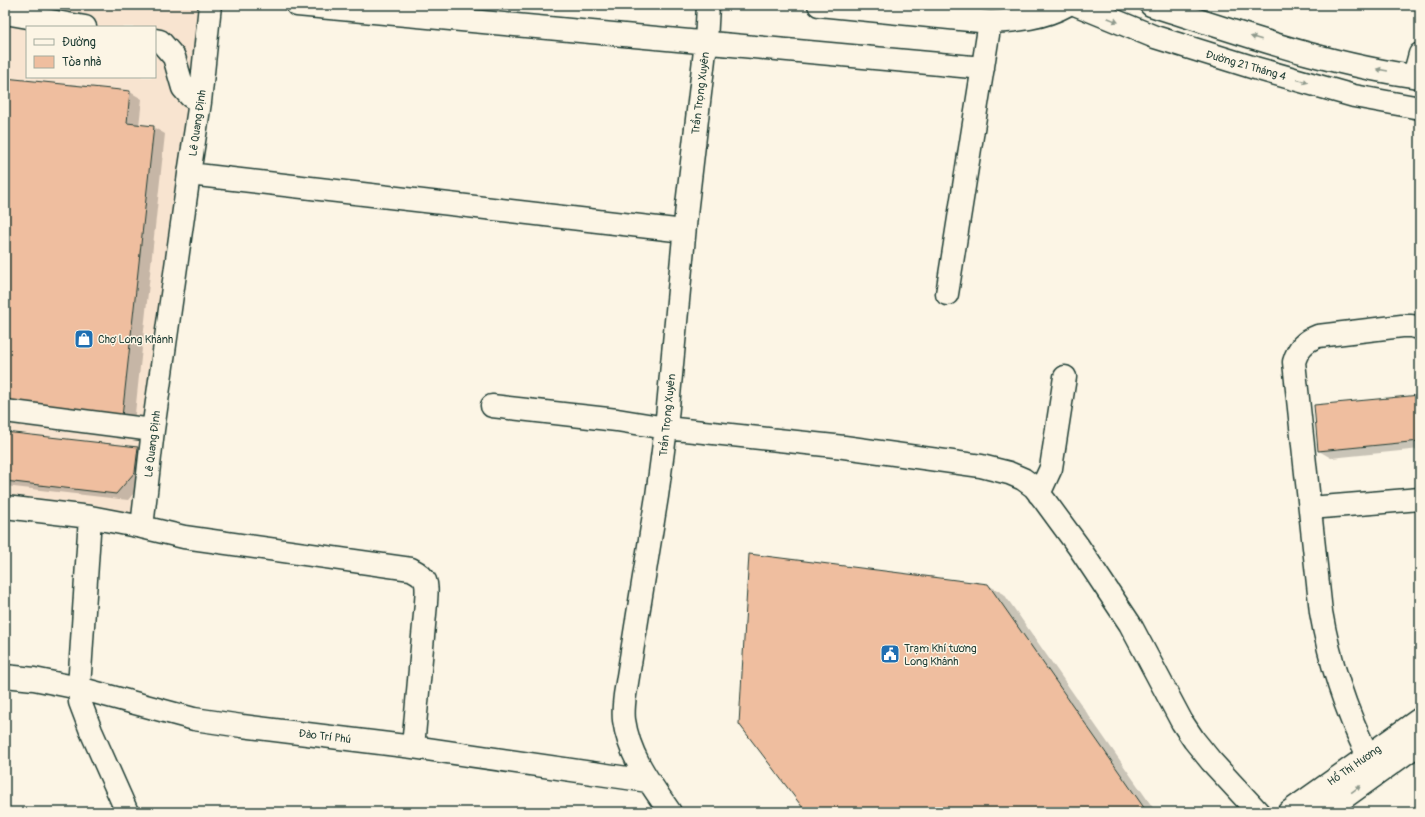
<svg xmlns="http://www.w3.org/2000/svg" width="1425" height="817" font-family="Pangolin,sans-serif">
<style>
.built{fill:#f8e4d0;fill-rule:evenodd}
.shadow{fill:#0003}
.building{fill:#efbe9f;stroke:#1f3d34}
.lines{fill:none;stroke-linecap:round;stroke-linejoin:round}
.minor-casing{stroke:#1f3d34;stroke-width:25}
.major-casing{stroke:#1f3d34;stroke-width:25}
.highway-casing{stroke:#1f3d34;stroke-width:25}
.minor{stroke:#fcf5e5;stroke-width:22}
.major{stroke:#fcf5e5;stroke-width:22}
.highway{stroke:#fcf5e5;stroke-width:22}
.oneway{fill:#8e998c}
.labels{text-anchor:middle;stroke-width:3;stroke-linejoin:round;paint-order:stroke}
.street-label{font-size:11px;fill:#1f3d34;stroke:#fcf5e5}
.poi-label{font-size:11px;fill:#1f3d34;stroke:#fcf5e5;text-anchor:start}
</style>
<rect width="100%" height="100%" fill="#fcf5e5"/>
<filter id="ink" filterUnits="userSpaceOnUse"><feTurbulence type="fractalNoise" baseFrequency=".025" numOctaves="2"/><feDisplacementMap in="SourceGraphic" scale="8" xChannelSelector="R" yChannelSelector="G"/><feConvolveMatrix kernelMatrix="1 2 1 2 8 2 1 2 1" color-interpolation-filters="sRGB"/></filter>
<g filter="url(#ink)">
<path class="built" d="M5,5H203L134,516L5,504ZM27,27H155V77H27Z"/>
<path class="shadow" d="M5,79L130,92L142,99L139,126L153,127L165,134L134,423L5,410Z
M1420,396V449L1331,458L1319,451Z
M5,433L138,448L150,455L147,478L128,500L5,486Z
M988,585L1004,594L1156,812H807Z"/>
<path class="building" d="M5,78L130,91L127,123L154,126L122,417L5,405Z
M1420,395V441L1318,451L1314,405Z
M5,432L138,447L135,472L116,494L5,481Z
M749,554L988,584L1147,812H806L739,724Z"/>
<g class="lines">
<g class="minor-casing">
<path id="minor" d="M297,5L983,68
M5,13L85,27
M155,40L160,41L174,57L183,88L190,96L200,102
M1414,76L1420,54
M189,174L684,231
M947,294L990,22
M492,406L617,420L666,428L844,447L981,466L1009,473L1023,479L1034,487L1045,501L1078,546L1130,624L1182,722L1194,740L1211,761L1258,812
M5,411L153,430
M1039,494L1051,468L1065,377
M5,507L90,517
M1310,508L1420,499
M142,527L184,537L411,569C429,578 427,584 426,603L413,747
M5,676L34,679L79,688L194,719L242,726L413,747L648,781
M1368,756C1345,709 1330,664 1321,612L1294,362C1298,348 1305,341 1318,336L1402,326H1411L1420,328
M127,812L91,731L80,702L79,688L90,517L142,527L153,430L189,174L200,102L210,5
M670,812C650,783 629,756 624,720C623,712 624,703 625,695L657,496L666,428L687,205L706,42L708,5"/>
</g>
<g class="major-casing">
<path id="major" d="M819,5L990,22C1016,21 1044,18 1067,5
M1289,812L1420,719
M1324,812L1420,743"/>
</g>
<g class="highway-casing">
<path id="highway" d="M1077,5L1155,37L1255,68L1354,96L1420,108
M1151,5C1240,33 1328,65 1420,77"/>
</g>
<use href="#minor" class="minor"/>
<use href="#major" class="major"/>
<use href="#highway" class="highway"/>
</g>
<defs><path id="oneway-solid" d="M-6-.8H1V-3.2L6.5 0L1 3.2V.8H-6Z"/></defs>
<g class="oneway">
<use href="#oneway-solid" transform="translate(1113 20) rotate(22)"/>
<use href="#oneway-solid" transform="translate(1256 38) rotate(-164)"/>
<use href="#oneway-solid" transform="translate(1382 70) rotate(-170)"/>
<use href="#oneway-solid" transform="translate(1303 81) rotate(15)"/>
<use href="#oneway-solid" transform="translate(1356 789) rotate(-36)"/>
</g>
</g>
<defs>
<g id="shop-square" transform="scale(1)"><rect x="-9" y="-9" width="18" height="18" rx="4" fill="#1f6fb2" stroke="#fcf5e5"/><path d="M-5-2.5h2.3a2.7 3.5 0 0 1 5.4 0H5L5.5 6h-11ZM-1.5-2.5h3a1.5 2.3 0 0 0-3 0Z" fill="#fff"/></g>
<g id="civic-square" transform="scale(1)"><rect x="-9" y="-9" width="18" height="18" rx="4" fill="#1f6fb2" stroke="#fcf5e5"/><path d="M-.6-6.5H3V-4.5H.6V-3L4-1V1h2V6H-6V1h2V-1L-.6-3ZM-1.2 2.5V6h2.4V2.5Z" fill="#fff"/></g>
</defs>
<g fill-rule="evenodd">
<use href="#shop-square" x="84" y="339"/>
<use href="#civic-square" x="890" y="654"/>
</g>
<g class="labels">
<g class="street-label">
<text transform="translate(1246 65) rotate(16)" y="4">Đường 21 Tháng 4</text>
<text transform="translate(700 93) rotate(-83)" y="4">Trần Trọng Xuyên</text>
<text transform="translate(197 123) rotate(-82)" y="4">Lê Quang Định</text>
<text transform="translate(667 415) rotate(-84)" y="4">Trần Trọng Xuyên</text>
<text transform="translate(152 444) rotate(-83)" y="4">Lê Quang Định</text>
<text transform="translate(325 736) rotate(7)" y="4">Đào Trí Phú</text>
<text transform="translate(1354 765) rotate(-35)" y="4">Hồ Thị Hương</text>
</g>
<g class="poi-label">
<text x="98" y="343">Chợ Long Khánh</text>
<text x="904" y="652">Trạm Khí tương<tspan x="904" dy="13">Long Khánh</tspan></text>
</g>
</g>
<rect width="1425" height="817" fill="none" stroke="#fcf5e5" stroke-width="20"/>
<rect x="10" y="10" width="1405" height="797" fill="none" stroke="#1f3d34" stroke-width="1.5" filter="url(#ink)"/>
<rect x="26" y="26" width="130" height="52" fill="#fcf5e5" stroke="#a4ab9e"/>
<rect x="34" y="39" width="20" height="6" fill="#fcf5e5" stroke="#a4ab9e"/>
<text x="62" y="46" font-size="12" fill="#1f3d34">Đường</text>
<rect x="34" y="56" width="20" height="12" fill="#efbe9f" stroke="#a4ab9e"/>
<text x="62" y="66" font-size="12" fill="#1f3d34">Tòa nhà</text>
</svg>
